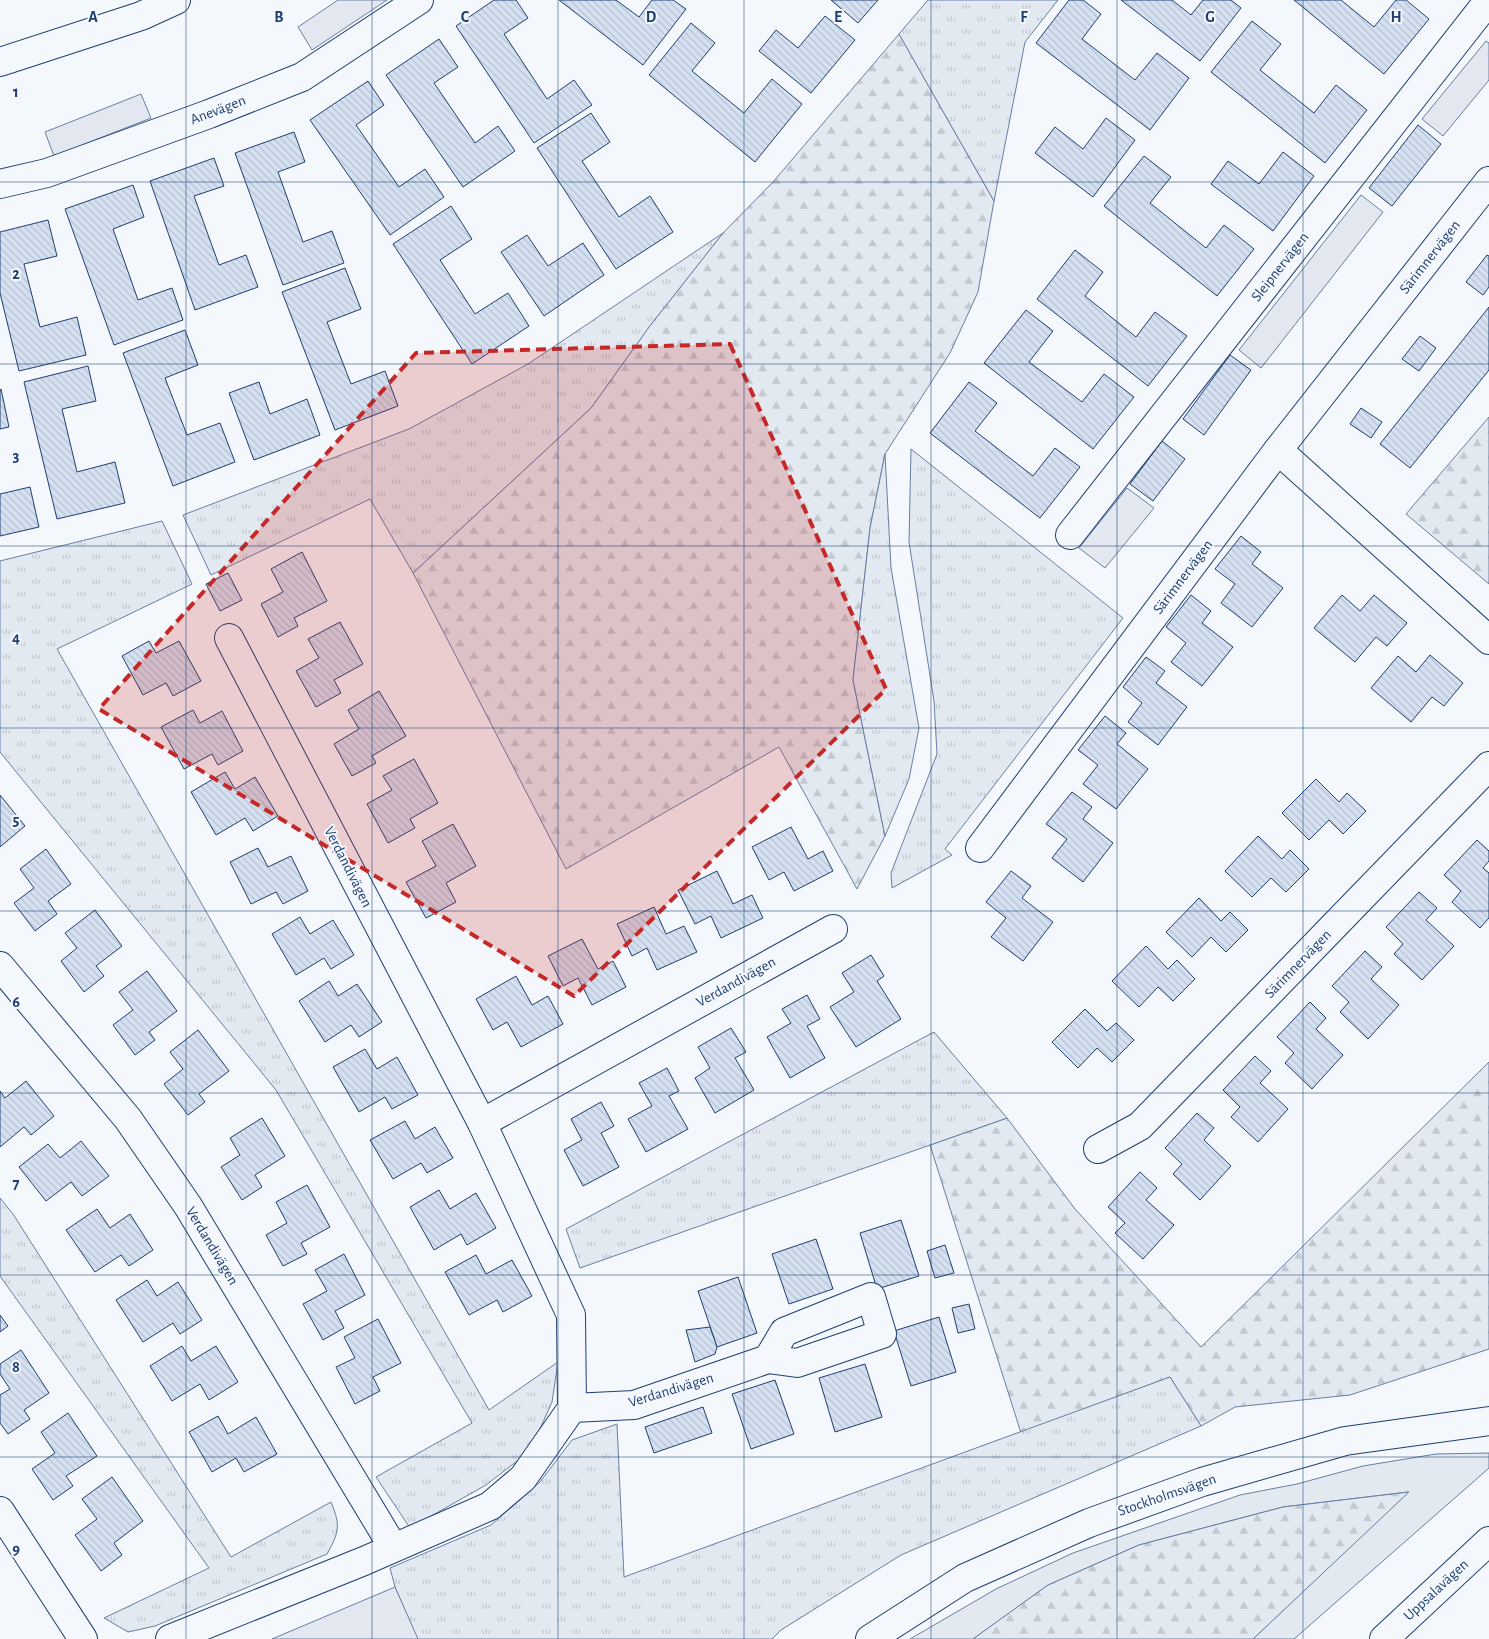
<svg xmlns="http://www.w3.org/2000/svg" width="1489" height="1639" font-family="'Alegreya Sans',sans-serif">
<defs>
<pattern id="forest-firs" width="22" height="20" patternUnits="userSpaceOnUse" patternTransform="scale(1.25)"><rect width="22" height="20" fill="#e3e9f0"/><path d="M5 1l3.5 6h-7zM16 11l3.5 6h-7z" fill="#c2c9d1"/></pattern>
<pattern id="park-tufts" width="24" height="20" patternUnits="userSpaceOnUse" patternTransform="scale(1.25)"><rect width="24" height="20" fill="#e3e9f0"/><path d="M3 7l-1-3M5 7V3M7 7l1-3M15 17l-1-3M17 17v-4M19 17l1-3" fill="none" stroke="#c2c9d1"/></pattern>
<pattern id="building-back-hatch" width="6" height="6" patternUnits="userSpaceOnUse" patternTransform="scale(1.25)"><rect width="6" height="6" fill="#d5e0f0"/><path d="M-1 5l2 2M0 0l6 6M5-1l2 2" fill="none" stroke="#b6c1d1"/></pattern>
</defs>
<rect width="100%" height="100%" fill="#f4f7fb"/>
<polygon fill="#e3e9f0" stroke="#687fa3" points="1489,1453 1489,1468 1294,1639 1253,1639 1408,1492 1283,1507 1139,1545 1048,1585 973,1639 910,1639 996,1589 1073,1553 1240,1495 1297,1484 1363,1466 1436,1454"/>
<g fill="url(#forest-firs)" stroke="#687fa3">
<polygon points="899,34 994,201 978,292 950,353 885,454 870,528 853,680 885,836 857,889 779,747 566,869 413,573 591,408 649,327 723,233 773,182"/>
<polygon points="1489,417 1489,584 1406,514"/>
<polygon points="1489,1062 1489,1349 1350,1395 1235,1407 1201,1426 1170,1377 1021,1433 930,1145 1007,1118 1075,1209 1201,1347"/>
<polygon points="1409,1492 1253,1639 973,1639 1048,1585 1139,1545 1283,1507"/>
</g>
<g fill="url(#park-tufts)" stroke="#687fa3">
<polygon points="928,0 1058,0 1025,42 994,201 899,34"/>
<polygon points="723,233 649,327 591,408 413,573 370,499 211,575 183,515 409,429 528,364"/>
<polygon points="911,449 1123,618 945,849 952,855 892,888 891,873 937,754 934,701 909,542"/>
<polygon points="885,454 891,568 919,728 909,779 885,836 853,680 870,528"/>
<polygon points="162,521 192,584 57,649 489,1410 558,1362 552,1402 530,1451 486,1485 410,1528 376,1477 472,1423 276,1090 0,752 0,561"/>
<polygon points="934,1032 1007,1118 580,1268 566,1229"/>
<path d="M0 1198 13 1214 231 1557 331 1502C341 1526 339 1532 327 1554L155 1626 128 1632 104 1618 209 1568 0 1276Z"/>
<polygon points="1170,1377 1201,1426 901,1555 781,1630 772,1639 417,1639 395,1587 390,1568 491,1525 540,1482 572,1440 617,1424 624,1577"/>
</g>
<g fill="#e3e8f0" stroke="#687fa3">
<polygon points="338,0 387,0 312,50 298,27"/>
<polygon points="1486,41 1489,43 1489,80 1443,136 1422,119"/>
<polygon points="141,94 151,118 54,156 45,132"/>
<polygon points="1361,195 1383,212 1261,368 1239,350"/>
<polygon points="1127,488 1154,508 1105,568 1079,548"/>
<polygon points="395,1587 418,1639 272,1639"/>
</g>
<g fill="url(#building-back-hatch)" stroke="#1d3f73">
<polygon points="494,0 516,0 528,18 504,34 547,99 574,80 592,105 534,143 456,26"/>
<polygon points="559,0 616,0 639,17 652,0 673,0 686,9 643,65"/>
<polygon points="831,0 878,0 858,23"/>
<polygon points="1069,0 1083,0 1101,14 1082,39 1135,80 1157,53 1189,78 1150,130 1036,43"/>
<polygon points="1121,0 1172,0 1191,15 1203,0 1231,0 1241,8 1200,61"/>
<polygon points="1294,0 1341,0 1374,27 1396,0 1406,0 1429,19 1384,74"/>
<polygon points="825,16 855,40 811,93 759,51 776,30 798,48"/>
<polygon points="1252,21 1281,44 1260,70 1314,113 1336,85 1367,110 1325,163 1211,72"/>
<polygon points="691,23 715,43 692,71 744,113 772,79 802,104 755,162 649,75"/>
<polygon points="439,39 458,67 434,83 475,143 498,126 515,151 463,187 386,75"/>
<polygon points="368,81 384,105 356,125 399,187 425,169 444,197 390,235 310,120"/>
<polygon points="591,113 610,142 582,161 619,217 650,196 673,232 616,269 537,148"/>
<polygon points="1106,118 1135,140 1093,197 1035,153 1055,127 1083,149"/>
<polygon points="1418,125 1441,144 1392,206 1369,188"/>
<polygon points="294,132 305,162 278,172 303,242 332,231 344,263 283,285 235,153"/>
<polygon points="1283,152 1314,176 1273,231 1211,184 1228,161 1259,184"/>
<polygon points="1144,156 1171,177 1150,203 1206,248 1224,225 1254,249 1217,296 1104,206"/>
<polygon points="214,158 224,186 194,196 219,265 246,255 258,287 195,310 150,181"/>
<polygon points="133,185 144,217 113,229 138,300 172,288 183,320 114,345 65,209"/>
<polygon points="451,206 472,239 440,260 475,314 508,293 529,326 472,364 393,244"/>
<polygon points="48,220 57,256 24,264 40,327 77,317 86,355 19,371 0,293 0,232"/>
<polygon points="527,235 548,266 583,243 604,275 544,316 501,252"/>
<polygon points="1075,250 1103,272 1085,296 1136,337 1155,312 1187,336 1148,386 1037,299"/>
<polygon points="1487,255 1489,256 1489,287 1483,295 1466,282"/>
<polygon points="345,268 361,309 327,322 351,384 385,371 398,406 335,430 282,292"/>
<polygon points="1489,307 1489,370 1410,468 1380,444"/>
<polygon points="1026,310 1053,331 1029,362 1082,402 1104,374 1134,397 1093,449 984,363"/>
<polygon points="185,330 198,365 165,378 187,435 220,423 235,462 173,486 123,353"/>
<polygon points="1420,336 1436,348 1419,371 1402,359"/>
<polygon points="1230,355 1251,370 1204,435 1183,419"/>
<polygon points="88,366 96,401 62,409 77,472 115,462 125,503 57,519 24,382"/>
<polygon points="259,382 270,414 307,399 320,435 254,460 229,393"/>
<polygon points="969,382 997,403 975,431 1033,476 1055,448 1080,467 1040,518 930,433"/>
<polygon points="1,389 9,427 0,429 0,390"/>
<polygon points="1361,408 1382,422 1371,438 1350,424"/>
<polygon points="1162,441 1185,459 1153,501 1130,484"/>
<polygon points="30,487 39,527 0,536 0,494"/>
<polygon points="1241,536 1261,552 1252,564 1283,588 1252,627 1221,603 1235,584 1215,569"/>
<polygon points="302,552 327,601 294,618 298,626 278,637 261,604 283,592 271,569"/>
<polygon points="228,573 242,600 220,611 206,584"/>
<polygon points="1191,595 1211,611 1202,623 1233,647 1202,686 1171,662 1186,643 1166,627"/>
<polygon points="1342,595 1360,611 1374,595 1407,623 1387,646 1376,637 1355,662 1314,628"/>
<polygon points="340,622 363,664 334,680 341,693 316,707 296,671 319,658 308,639"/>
<polygon points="149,641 156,653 179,641 201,681 173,696 166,683 143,695 122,656"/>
<polygon points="1430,655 1463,683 1444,706 1432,697 1411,722 1371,688 1398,656 1416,672"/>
<polygon points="1146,657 1165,671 1156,683 1187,707 1158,745 1128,722 1142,703 1123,687"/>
<polygon points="379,691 406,736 372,756 376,763 352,776 334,744 359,729 348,710"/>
<polygon points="193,710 200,723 222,711 243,751 218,765 212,754 184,769 161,727"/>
<polygon points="1105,716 1126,733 1117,744 1148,769 1116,809 1083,784 1098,765 1078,750"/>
<polygon points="414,759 438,803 410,819 415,828 388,843 367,804 392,790 383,776"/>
<polygon points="225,772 235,789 255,777 278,816 253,831 245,818 216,835 191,792"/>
<polygon points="1316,779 1339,802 1347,793 1366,811 1343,834 1329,820 1309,840 1282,813"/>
<polygon points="1072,792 1092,807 1083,819 1113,843 1083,882 1052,858 1067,839 1046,824"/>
<polygon points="0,795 25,826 0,847"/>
<polygon points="453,824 476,866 446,883 456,902 426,918 406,882 436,866 422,841"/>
<polygon points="791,827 808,859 823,851 833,871 794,891 784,872 769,880 752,847"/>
<polygon points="1258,836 1282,859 1290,850 1309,869 1286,892 1271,878 1252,897 1225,871"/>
<polygon points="1477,840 1489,851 1489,861 1483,868 1489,873 1489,918 1480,928 1452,902 1461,891 1444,875"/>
<polygon points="258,848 268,867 291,856 308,891 283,904 276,892 251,904 230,862"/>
<polygon points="46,849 71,884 48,901 57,914 35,931 14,903 34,888 20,869"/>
<polygon points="717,871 733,904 752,895 763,918 721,938 711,916 695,924 678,890"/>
<polygon points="1011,871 1031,886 1022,898 1053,922 1023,961 991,937 1006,918 986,902"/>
<polygon points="1419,892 1437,908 1426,920 1454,946 1422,980 1394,954 1403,944 1386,927"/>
<polygon points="1199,898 1221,921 1230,912 1248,930 1226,952 1211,937 1192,957 1166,932"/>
<polygon points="654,907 666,934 684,926 697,952 657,970 647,948 632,956 617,924"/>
<polygon points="95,910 122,946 96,966 104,976 84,992 61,961 77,948 65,933"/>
<polygon points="300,917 310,934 333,920 354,955 331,969 324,958 296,975 272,934"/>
<polygon points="582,939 598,969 613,961 626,987 592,1005 578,978 563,986 548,956"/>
<polygon points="1146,946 1168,969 1177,960 1195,979 1173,1001 1158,987 1139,1007 1112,981"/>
<polygon points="1365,951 1382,967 1371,979 1399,1005 1368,1039 1340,1012 1349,1002 1332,986"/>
<polygon points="871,955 884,976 877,981 901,1019 856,1047 830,1007 854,992 842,973"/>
<polygon points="147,971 177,1011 149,1032 155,1040 135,1055 113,1025 133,1010 119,992"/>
<polygon points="516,976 532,1005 548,996 563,1024 521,1047 507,1022 493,1030 476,999"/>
<polygon points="329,981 338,996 357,984 382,1022 359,1037 351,1025 325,1042 299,1001"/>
<polygon points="807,995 820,1019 807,1026 825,1058 790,1078 767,1037 791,1023 782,1009"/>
<polygon points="1310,1002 1326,1018 1316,1029 1343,1055 1312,1089 1285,1063 1294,1053 1277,1037"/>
<polygon points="1085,1009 1107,1031 1116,1023 1134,1040 1112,1062 1097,1048 1078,1068 1052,1042"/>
<polygon points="731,1028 746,1052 735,1058 754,1090 715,1113 695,1078 710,1068 698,1047"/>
<polygon points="198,1030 229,1071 199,1094 205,1102 188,1115 164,1084 183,1069 170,1052"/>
<polygon points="365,1049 377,1069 397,1057 418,1095 392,1109 385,1097 359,1112 333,1067"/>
<polygon points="1255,1056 1271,1071 1260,1083 1288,1109 1258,1142 1231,1117 1240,1107 1223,1090"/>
<polygon points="667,1068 679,1091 669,1096 688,1129 646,1152 628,1119 652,1106 639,1083"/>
<polygon points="26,1081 54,1116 31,1135 24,1127 0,1147 0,1091 5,1098"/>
<polygon points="601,1102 614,1126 601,1133 619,1167 583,1186 564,1150 582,1140 571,1119"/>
<polygon points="1197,1113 1214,1128 1204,1140 1231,1166 1200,1200 1173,1174 1182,1164 1165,1148"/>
<polygon points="262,1118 285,1156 255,1175 262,1187 242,1200 221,1167 240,1155 230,1138"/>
<polygon points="405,1121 415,1139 435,1127 453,1158 427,1173 421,1163 393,1179 370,1140"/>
<polygon points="81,1141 109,1176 82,1196 71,1182 46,1201 19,1167 48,1144 60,1158"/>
<polygon points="1140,1172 1157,1188 1146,1200 1174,1225 1143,1259 1115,1233 1125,1223 1108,1207"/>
<polygon points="307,1185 330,1227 301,1243 307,1254 283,1266 266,1235 287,1223 276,1202"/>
<polygon points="439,1190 450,1209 476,1193 496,1228 467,1245 461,1234 434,1250 410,1207"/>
<polygon points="97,1209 110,1228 130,1214 153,1250 129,1266 121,1255 95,1272 66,1230"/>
<polygon points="901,1220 919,1276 877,1289 860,1233"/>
<polygon points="816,1239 833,1289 789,1304 772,1254"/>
<polygon points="945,1245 954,1273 935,1278 927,1251"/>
<polygon points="344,1254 365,1295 335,1311 344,1328 323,1340 303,1304 327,1291 315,1270"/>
<polygon points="476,1255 486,1274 512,1260 532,1296 503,1312 497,1300 469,1315 445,1272"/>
<polygon points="738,1277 757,1333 717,1347 698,1291"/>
<polygon points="147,1280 157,1296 178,1282 202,1320 180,1334 173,1323 143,1342 116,1300"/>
<polygon points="969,1304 975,1329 958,1333 952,1308"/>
<polygon points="0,1315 8,1326 0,1332"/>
<polygon points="939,1317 956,1372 911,1386 894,1331"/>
<polygon points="378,1319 401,1363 373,1377 380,1391 355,1404 336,1367 355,1358 344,1337"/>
<polygon points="710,1327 717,1347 715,1354 695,1362 686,1330"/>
<polygon points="182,1346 191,1361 216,1346 238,1382 209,1400 200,1384 172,1401 150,1366"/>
<polygon points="21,1350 49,1393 24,1410 30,1419 8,1434 0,1423 0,1395 10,1389 0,1374 0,1364"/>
<polygon points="865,1364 882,1417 835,1432 819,1378"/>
<polygon points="775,1380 794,1434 751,1449 732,1394"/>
<polygon points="703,1407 712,1433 654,1453 645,1427"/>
<polygon points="68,1413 97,1456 66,1476 73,1486 53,1500 32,1469 55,1453 41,1432"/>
<polygon points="218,1416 228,1434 256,1417 277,1454 244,1472 236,1458 212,1472 189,1432"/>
<polygon points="112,1477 143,1521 114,1543 122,1555 101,1571 75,1535 97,1519 82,1499"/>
</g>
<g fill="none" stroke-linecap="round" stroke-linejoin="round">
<g stroke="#1d3f73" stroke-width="30">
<g id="minor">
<polyline points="0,62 141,16 176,0"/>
<polyline points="0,184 47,173 209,114 302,77 419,0"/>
<polyline points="1278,450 1489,640"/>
<polyline points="1070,535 1489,0"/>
<polyline points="980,848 1278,450 1489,181"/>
<polyline points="0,966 128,1119 188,1206 393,1547"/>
<polyline points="482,1123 833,929"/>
<polyline points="1098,1149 1140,1126 1489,766"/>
<polyline points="572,1408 634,1405 768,1359 797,1363 882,1334 871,1297 784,1332 768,1359"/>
<polyline points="0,1511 83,1639"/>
<polyline points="170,1639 364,1561 490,1506 523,1478 572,1408 571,1315 482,1123 229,638"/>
</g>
</g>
<g stroke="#1d3f73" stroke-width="30">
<polyline id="major" points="870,1639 965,1578 1089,1523 1202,1482 1345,1441 1489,1421"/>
</g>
<g stroke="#1d3f73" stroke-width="30">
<polyline id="highway" points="1384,1639 1489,1541"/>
</g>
<use href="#minor" stroke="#f4f7fb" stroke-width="28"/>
<use href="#major" stroke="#f4f7fb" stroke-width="28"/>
<use href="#highway" stroke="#f4f7fb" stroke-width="28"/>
</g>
<path fill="#c62828" fill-opacity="0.2" stroke="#c62828" stroke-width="4" stroke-dasharray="10 6" stroke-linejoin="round" d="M730 344 886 689 574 996 99 709 416 353Z"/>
<path fill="none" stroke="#1d3f73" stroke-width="1" stroke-opacity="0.55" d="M186 0V1639M372 0V1639M558 0V1639M744 0V1639M931 0V1639M1117 0V1639M1303 0V1639M0 182H1489M0 364H1489M0 546H1489M0 728H1489M0 911H1489M0 1093H1489M0 1275H1489M0 1457H1489"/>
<g text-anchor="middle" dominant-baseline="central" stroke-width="4" stroke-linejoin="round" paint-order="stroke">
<g font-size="15" fill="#1d3f73" stroke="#f4f7fb">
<text transform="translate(218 110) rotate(-21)">Anevägen</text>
<text transform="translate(1430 257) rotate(-52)">Särimnervägen</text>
<text transform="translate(1280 267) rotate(-52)">Sleipnervägen</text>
<text transform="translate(1183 577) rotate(-53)">Särimnervägen</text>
<text transform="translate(348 867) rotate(63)">Verdandivägen</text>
<text transform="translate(1298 964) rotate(-46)">Särimnervägen</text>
<text transform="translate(736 982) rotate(-29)">Verdandivägen</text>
<text transform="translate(212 1246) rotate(59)">Verdandivägen</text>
<text transform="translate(671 1390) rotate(-17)">Verdandivägen</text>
<text transform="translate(1167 1495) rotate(-19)">Stockholmsvägen</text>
<text transform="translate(1436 1590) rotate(-43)">Uppsalavägen</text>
</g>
</g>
<g font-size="16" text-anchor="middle" font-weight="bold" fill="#1d3f73" stroke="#f4f7fb" stroke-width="4" stroke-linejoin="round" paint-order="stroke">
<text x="93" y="22">A</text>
<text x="279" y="22">B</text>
<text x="465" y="22">C</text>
<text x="651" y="22">D</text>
<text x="838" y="22">E</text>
<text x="1024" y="22">F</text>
<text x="1210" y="22">G</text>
<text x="1396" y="22">H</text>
<text x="16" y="97">1</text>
<text x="16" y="279">2</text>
<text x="16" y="461">3</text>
<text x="16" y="643">4</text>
<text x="16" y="825">5</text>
<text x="16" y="1007">6</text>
<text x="16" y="1189">7</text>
<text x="16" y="1372">8</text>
<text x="16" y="1554">9</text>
</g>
</svg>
